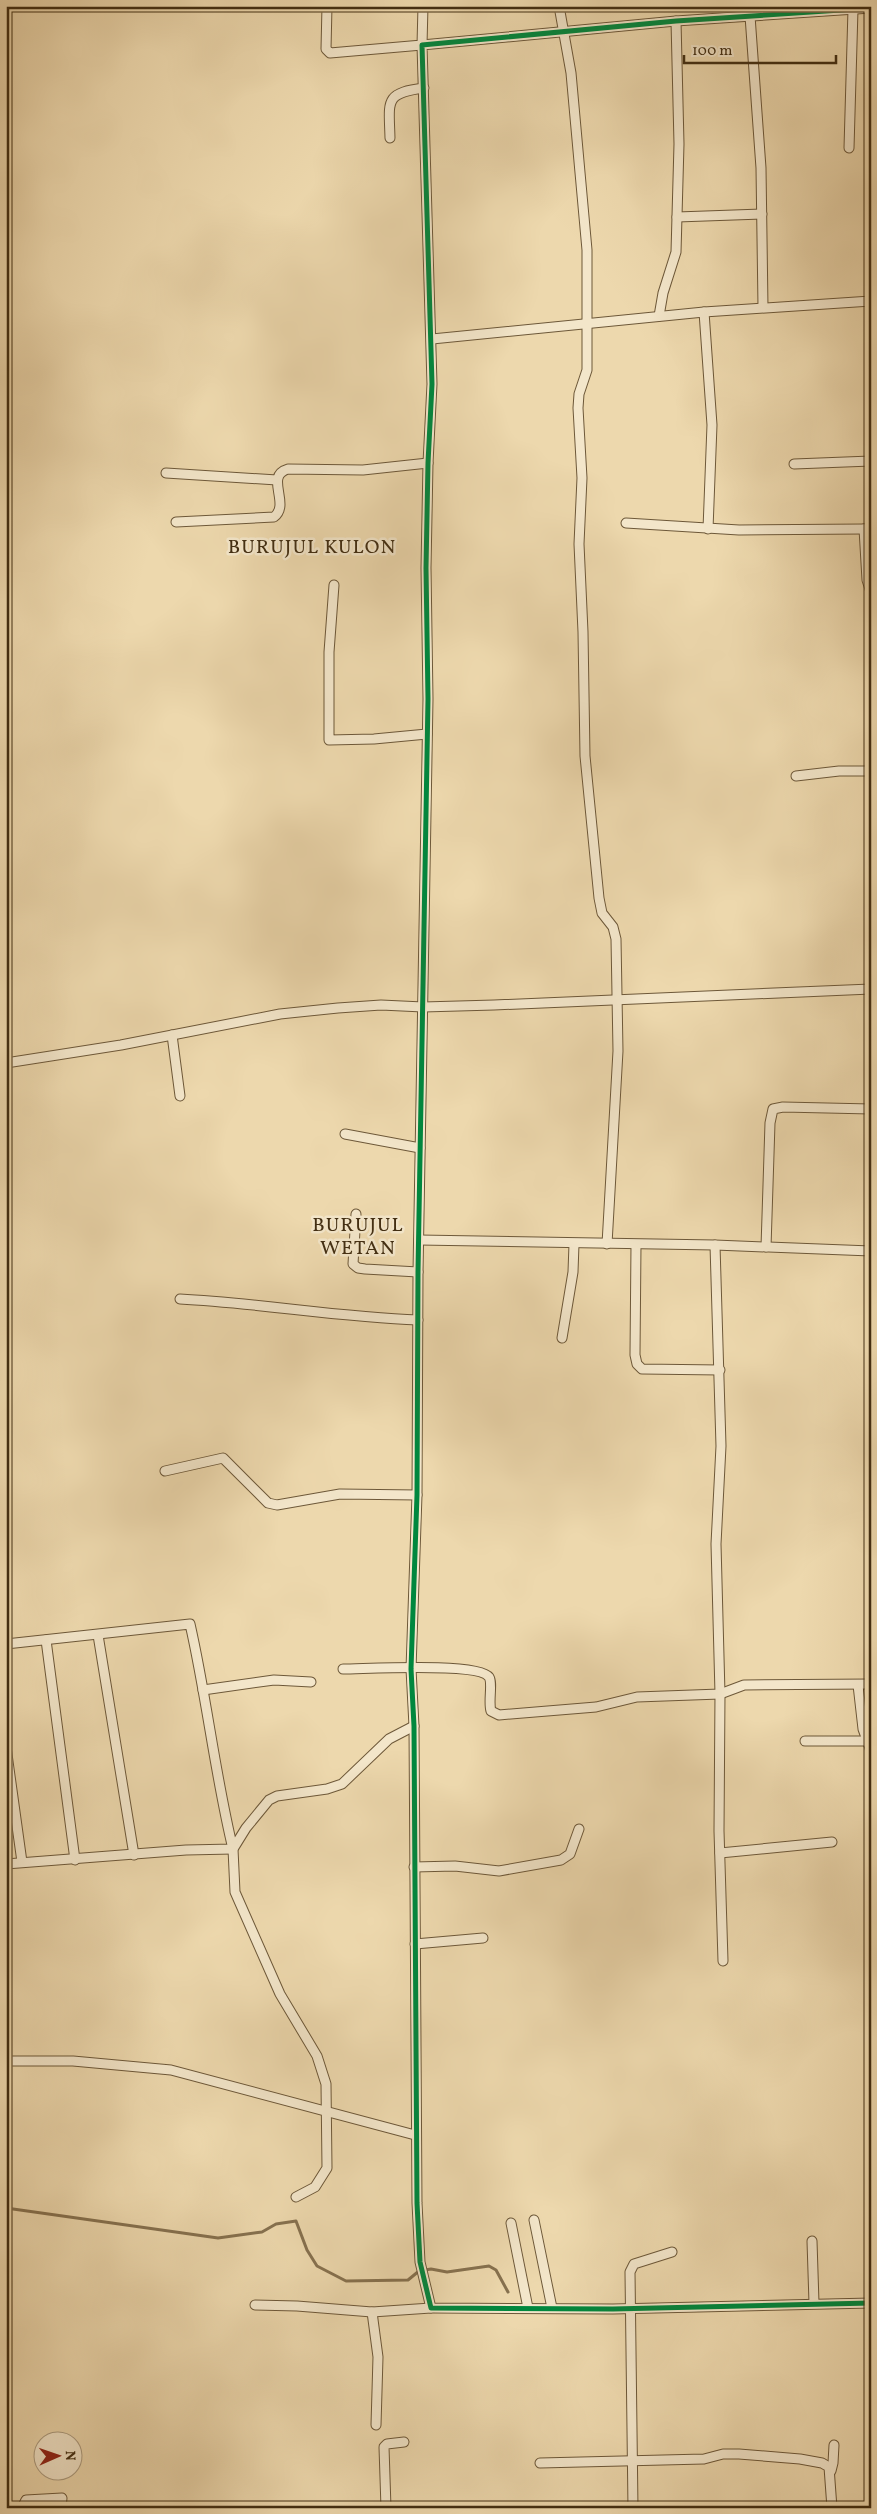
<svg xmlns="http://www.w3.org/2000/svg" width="877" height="2514" font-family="Vollkorn,serif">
<rect width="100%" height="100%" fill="#edd8ad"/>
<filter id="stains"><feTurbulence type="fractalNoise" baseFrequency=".004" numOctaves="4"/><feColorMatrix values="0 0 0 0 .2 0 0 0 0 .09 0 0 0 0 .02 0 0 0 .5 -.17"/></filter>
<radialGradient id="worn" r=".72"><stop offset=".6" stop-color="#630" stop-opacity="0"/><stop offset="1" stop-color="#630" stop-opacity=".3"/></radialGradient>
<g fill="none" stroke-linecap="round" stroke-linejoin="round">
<polyline stroke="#86714f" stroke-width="3" points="6,2208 218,2238 262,2232 276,2224 296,2221 307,2250 317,2266 346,2281 408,2280 419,2271 431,2269 447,2272 489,2266 496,2270 508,2292"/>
<g stroke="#6d5839" stroke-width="11">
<g id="minor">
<polyline points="327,6 326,49 330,53 422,45 423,6"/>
<polyline points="559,6 571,73 587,250 587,370 579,394 578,408 582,478 579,544 583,632 585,756 599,898 602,913 613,927 616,939 618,1051 607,1244"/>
<polyline points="871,8 676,21 422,45 432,384 428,463 426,568 428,699 418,1272 417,1495 411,1669 414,1726 417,2203 420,2262 431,2308 613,2309 871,2303"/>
<polyline points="750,16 761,168 763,307"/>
<path d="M390 138C389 101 384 93 424 88"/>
<polyline points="849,148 853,9"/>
<polyline points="677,217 762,214"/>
<polyline points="704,312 712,425 708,529"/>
<polyline points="659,316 663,293 676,252 679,144 676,21"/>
<polyline points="432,339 704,312 871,301"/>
<polyline points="794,464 871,461"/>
<polyline points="166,473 277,480"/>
<path d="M176 522 274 517C291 504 264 476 288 469L363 470 428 463"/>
<polyline points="626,523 739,530 864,529"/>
<polyline points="871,530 864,529 867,580 871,592"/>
<polyline points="334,585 329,652 329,740 374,739 427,734"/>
<polyline points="796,776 839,771 871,771"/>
<polyline points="172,1035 180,1096"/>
<polyline points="6,1063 121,1045 280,1014 338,1008 381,1005 423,1007 494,1005 871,989"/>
<polyline points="345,1134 420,1148"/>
<polyline points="356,1214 353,1264 358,1268 365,1269 418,1272"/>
<polyline points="419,1240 715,1245 871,1251"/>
<polyline points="636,1245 635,1355 637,1364 642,1369 720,1370"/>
<polyline points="715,1245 721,1446 716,1544 720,1694 719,1831 723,1961"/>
<polyline points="766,1247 770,1123 773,1109 783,1107 871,1109"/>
<path d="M180 1299C259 1303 338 1317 418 1320"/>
<polyline points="562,1338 573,1272 574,1244"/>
<polyline points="165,1471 223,1458 268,1503 277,1505 340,1494 417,1495"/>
<polyline points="98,1635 134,1855"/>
<polyline points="46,1640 75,1860"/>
<path d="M6 1644 190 1624C207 1699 215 1775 233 1849L186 1850 6 1864"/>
<path d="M343 1669C366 1669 479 1662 489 1677 493 1683 488 1702 491 1711L499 1715 596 1707 637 1697 720 1694 744 1685 871 1684"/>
<polyline points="858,1685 863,1729 871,1751"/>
<polyline points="203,1690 274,1680 311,1682"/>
<polyline points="805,1741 866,1741"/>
<polyline points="6,1747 22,1862"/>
<polyline points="720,1853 832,1842"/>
<polyline points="414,1867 455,1866 499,1871 561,1860 570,1854 579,1829"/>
<polyline points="415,1944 483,1938"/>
<polyline points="6,2061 73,2061 171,2070 415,2135"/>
<polyline points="296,2197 315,2187 327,2168 326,2084 317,2056 280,1994 235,1892 233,1849 246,1828 269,1800 277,1796 327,1789 342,1784 389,1739 414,1726"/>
<polyline points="534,2220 552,2308"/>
<polyline points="511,2223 528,2308"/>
<polyline points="812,2241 814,2303"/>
<polyline points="255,2305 297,2306 372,2312 431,2308"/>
<polyline points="372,2312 378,2357 376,2425"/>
<polyline points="540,2463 704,2459 723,2454 739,2454 800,2459 822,2463 829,2467 832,2508"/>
<polyline points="831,2471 833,2463 834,2445"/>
<polyline points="22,2508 26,2500 62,2498 61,2508"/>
<polyline points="386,2508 384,2447 387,2444 404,2442"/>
<polyline points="633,2508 630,2272 634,2264 672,2252"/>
</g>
</g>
<use href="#minor" stroke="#f3e6ca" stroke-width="9"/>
<g stroke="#f3e6ca" stroke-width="8">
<polyline id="cycleway" points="871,8 676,21 422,45 432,384 428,463 426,568 428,699 418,1272 417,1495 411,1669 414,1726 417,2203 420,2262 431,2308 613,2309 871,2303"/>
</g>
<use href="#cycleway" stroke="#00873e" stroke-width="5"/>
</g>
<g text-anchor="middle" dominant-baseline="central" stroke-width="5" stroke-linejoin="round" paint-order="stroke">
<g font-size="20" letter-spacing="1" fill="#422e12" stroke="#f3e6ca">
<text x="312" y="548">BURUJUL KULON</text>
<text x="358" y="1226">BURUJUL<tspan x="358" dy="23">WETAN</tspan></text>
</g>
</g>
<rect width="877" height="2514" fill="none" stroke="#edd8ad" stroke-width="25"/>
<rect x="8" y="8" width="862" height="2499" fill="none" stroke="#422e12" stroke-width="2.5"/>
<rect x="12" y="12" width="852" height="2489" fill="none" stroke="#422e12"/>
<g transform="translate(58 2456) rotate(88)"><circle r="24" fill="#f3e6ca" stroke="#ac9c80"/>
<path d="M0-4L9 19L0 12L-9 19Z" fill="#8f2418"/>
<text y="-8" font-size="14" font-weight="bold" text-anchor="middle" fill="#422e12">N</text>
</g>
<path d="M684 55v8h152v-8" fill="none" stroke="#422e12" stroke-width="2.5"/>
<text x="692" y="55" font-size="15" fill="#422e12" stroke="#f3e6ca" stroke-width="4" paint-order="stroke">100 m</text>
<rect width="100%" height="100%" filter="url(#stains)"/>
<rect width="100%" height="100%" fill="url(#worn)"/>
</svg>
